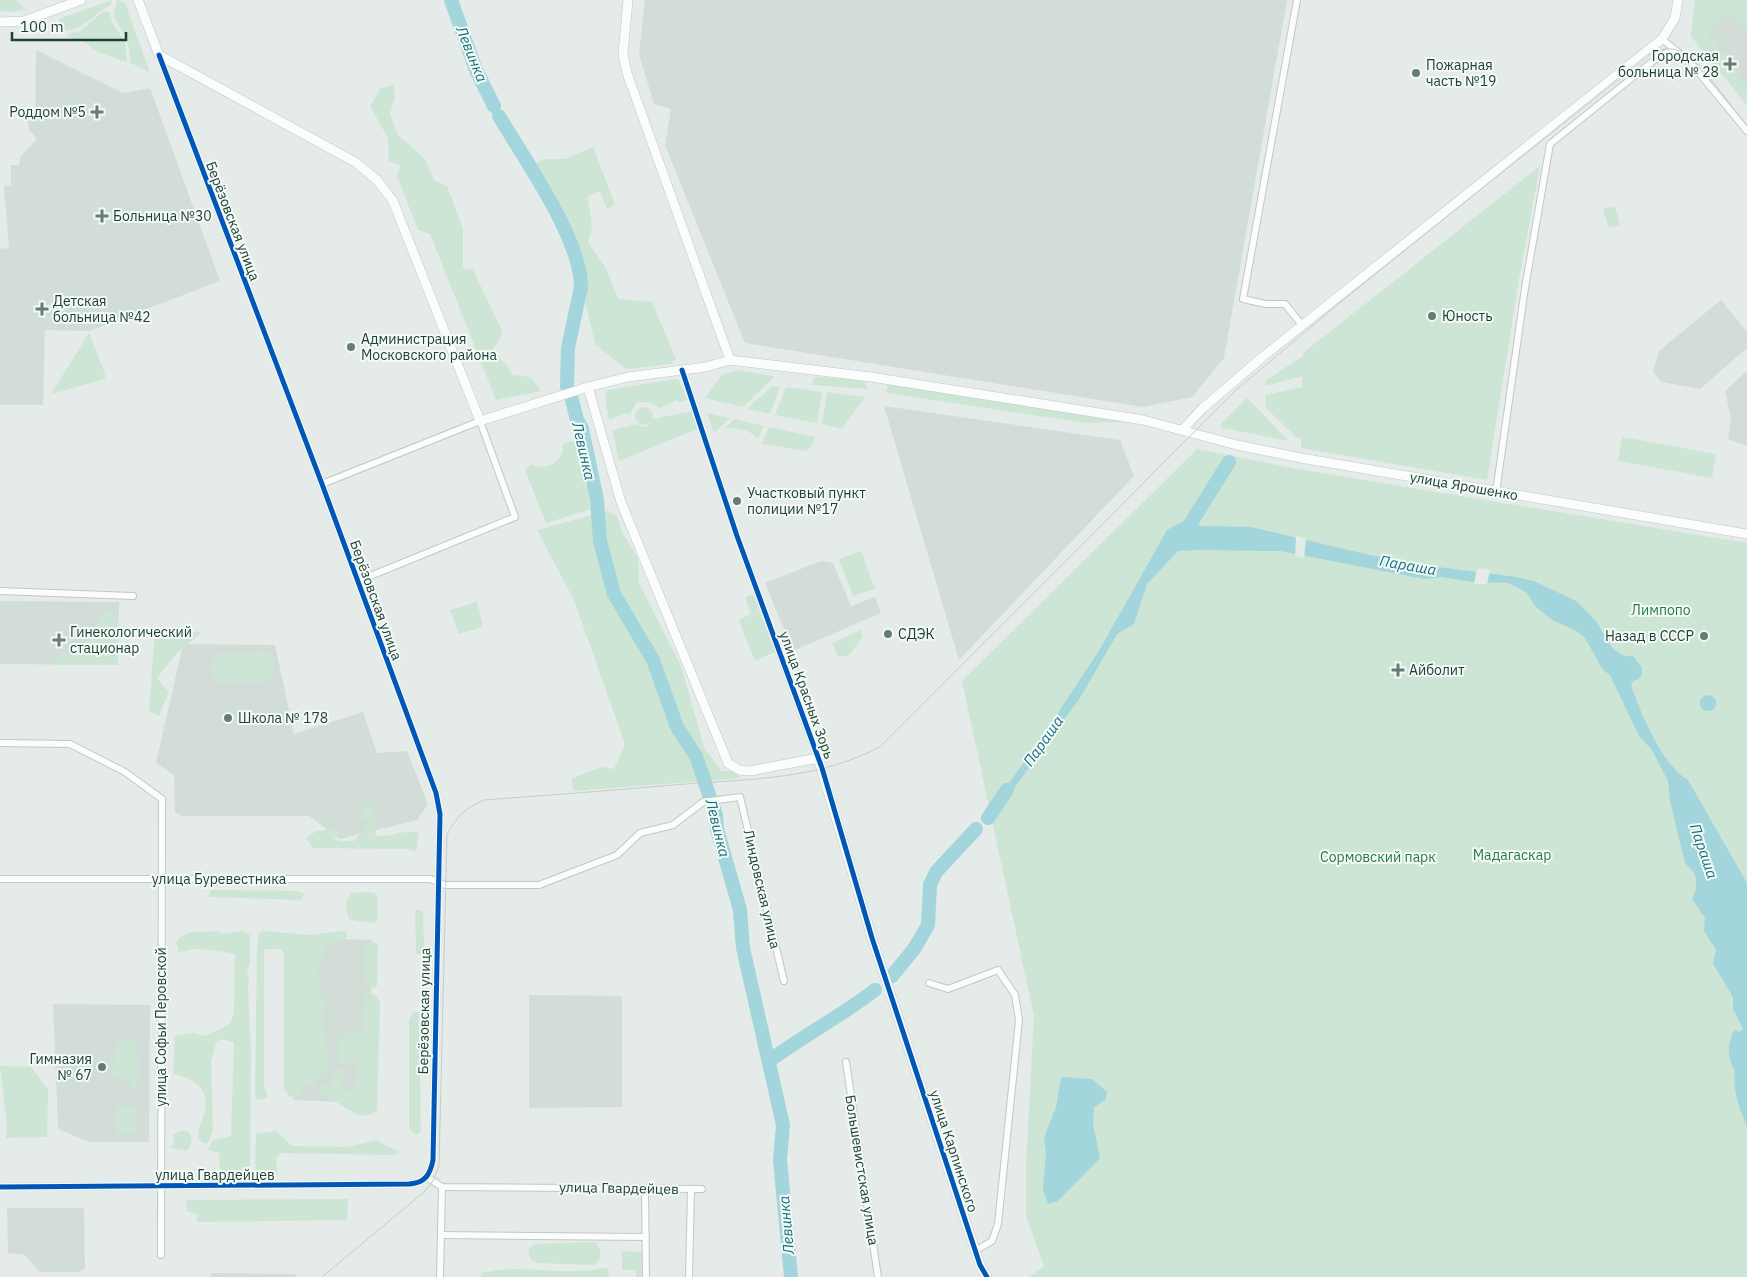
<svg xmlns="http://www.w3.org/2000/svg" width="1747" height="1277" font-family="'IBM Plex Sans',sans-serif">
<rect width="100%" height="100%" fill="#e5ebe8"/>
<g fill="#d2ddd8">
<polygon points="645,0 1287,0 1224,358 1192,397 1143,407 745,343 665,145 671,109 654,104 639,54"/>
<polygon points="1695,0 1747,0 1747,105 1691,36"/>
<polygon points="36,50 123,93 150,88 220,281 89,331 45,330 43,405 0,405 0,249 9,248 4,186 11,186 11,165 19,165 21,156 37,139 29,130 28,121 35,118"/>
<polygon points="1721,300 1747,332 1747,348 1700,389 1661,382 1653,371 1659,351"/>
<polygon points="1747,371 1747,446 1728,439 1731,418 1725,391"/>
<polygon points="884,406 1120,440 1134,476 959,660"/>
<polygon points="821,561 833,563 851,606 875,597 881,613 793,651 765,583"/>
<polygon points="0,601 119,602 118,665 0,664"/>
<polygon points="183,644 275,645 294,734 363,712 377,753 407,751 428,804 417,820 340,839 309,816 182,816 175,812 174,775 156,763"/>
<polygon points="336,939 372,940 371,1028 363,1103 293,1100 291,942"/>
<polygon points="529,995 622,996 622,1107 529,1108"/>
<polygon points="53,1004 150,1005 149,1142 89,1142 58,1129"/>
<polygon points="7,1208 84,1208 85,1269 79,1272 40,1272 25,1255 8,1253"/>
<polygon points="211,1273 295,1274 296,1277 211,1277"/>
</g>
<g fill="#cde5d4">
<polygon points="0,0 16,0 26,9 12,12 0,11"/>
<path d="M112 0 111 5C93 13 79 37 58 28L59 19Z"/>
<polygon points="117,0 125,3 150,73 131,63 128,42 114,17"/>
<polygon points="1695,0 1747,0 1747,32 1729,13 1707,32 1747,86 1747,105 1691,36"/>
<polygon points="104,11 110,12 112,22 125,42 127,62 95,51 85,42 68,37 69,34 80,31"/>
<polygon points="393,85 395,97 390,114 398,135 425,159 434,180 447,186 463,229 463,268 473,270 503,333 492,351 509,368 512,375 531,377 541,391 496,400 430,234 418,230 397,176 401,165 389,162 388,138 370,106 381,88"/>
<polygon points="593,147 615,205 607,209 600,191 588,196 592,227 588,243 606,268 618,299 652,302 676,359 671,364 626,369 595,344 586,304 584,275 567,225 532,165 545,159 565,159"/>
<polygon points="1540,166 1519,279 1487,480 1301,448 1301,438 1296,437 1266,408 1265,395 1302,387 1302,376 1265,386 1265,381 1303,356 1303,353"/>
<polygon points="1615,206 1620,225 1609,228 1603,209"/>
<polygon points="89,333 105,374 105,379 51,394"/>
<polygon points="737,370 773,376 773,378 743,407 705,398 722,375"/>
<polygon points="817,377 864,380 868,389 812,385 813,379"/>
<polygon points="675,379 679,380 687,400 680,402 677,400 659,408 650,402 637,402 629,415 625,413 609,420 605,398 607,390"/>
<polygon points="888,383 1122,421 1122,422 1086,423 886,393"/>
<polygon points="772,386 780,387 770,414 747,409"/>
<polygon points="786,387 822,392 817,423 775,415"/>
<polygon points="827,392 865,397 842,429 822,424"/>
<polygon points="1247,398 1289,441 1223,428 1220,425"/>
<circle cx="644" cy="416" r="9"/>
<polygon points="693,411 699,428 619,461 612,430 637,424 642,427 648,426 653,419"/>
<polygon points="707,413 730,418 714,433"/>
<path d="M735 419 764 426 758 438C748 429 738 428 725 428Z"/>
<polygon points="769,427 815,437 812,445 806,451 762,444"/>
<polygon points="1622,437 1716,454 1712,478 1618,461"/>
<path d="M576 440 591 509 546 523 525 470 531 464C547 472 564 462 563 444Z"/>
<polygon points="1197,449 1303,470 1747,543 1747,1277 1029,1277 1044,1266 1026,1216 1026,1164 1034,1016 962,681"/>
<polygon points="607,511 617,516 623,534 638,558 639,583 681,666 704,747 721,771 733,771 741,778 573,791 572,778 602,767 614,769 625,744 574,600 537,530"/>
<polygon points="861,551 875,589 853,596 839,559"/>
<polygon points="753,594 775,652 755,661 739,621 751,613 745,597"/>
<polygon points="477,602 483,627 459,634 450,610"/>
<polygon points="107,610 118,617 118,665 58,665 55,661 56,656 78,652"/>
<polygon points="861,630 863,636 849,655 838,657 832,643"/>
<polygon points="155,631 202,632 176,654 157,678 169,692 159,716 149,711"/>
<polygon points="267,652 273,657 273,677 270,682 217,683 212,677 213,657 219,654"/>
<path d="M368 806H373V820L377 822 375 835C390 839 404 828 419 833L416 851 407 849 313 848 306 838 316 831H323L330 828 345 834 333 838 340 841H354L370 823 365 819H360L362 809Z"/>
<polygon points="215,890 298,891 304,894 301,899 298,900 209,897 210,891"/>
<path d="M368 892 375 893 378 899 377 921 371 923C363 920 356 923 348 918L346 903 350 893Z"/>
<polygon points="415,910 420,910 423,913 424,948 423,954 416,954"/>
<path d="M217 931 224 934 242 931 250 935V962L247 972 249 978 248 989 251 1053 250 1177 246 1178H220L219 1153 208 1150 213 1140 231 1136 234 1042 221 1039 216 1042 211 1062 213 1130 208 1143H203L198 1138C198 1127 202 1121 205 1111 210 1088 193 1078 173 1074L175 1036 192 1033 206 1036 230 1024 234 1013 235 954C232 953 199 948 195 949 190 949 185 951 179 952L176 943C185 928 201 933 217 931Z"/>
<path d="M264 931 309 935 343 931 347 933V937L339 943 324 945 323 958 317 971 320 980 321 1000 324 1002 326 1007 322 1010C320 1030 328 1048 329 1068L314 1085 304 1086 297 1097H290L284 1090V953L281 949H266L264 951V1088L267 1092V1097L262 1100 255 1098 257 949 259 933Z"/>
<polygon points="369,942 378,944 377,986 374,988 370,987 365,978 365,944"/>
<path d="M369 992 378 997 380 1003 377 1111 366 1116 356 1114 326 1096H321L319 1092 321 1086 325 1084 330 1088 334 1071 340 1069 344 1073 341 1087 347 1092H353C358 1086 359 1071 356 1063L345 1065 340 1063C335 1050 337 1041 348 1033L361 1030 364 1025 365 993Z"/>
<polygon points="413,1012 419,1012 421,1131 417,1135 412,1132 409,1127 409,1020"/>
<path d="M135 1040C139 1056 138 1071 137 1087L134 1088 127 1078 119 1079 113 1075C113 1065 116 1057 114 1047L118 1042Z"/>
<polygon points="0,1066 31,1067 48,1090 47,1137 6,1138 7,1124"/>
<polygon points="116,1107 135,1107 136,1133 116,1133"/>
<path d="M180 1131H188C194 1138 192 1143 187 1151L171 1148 174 1142 173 1135Z"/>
<path d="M276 1131 292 1146 347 1147 377 1140C384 1147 391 1146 399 1152L394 1155 281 1153 276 1157 277 1175 262 1176 255 1174 256 1134Z"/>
<polygon points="348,1199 347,1220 197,1222 197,1214 187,1211 186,1200"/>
<polygon points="595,1242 600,1250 600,1259 594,1265 537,1263 531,1260 528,1253 531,1246 536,1244"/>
<polygon points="622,1251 642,1252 642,1277 636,1277 636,1270 622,1270"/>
<path d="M604 1268 608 1269 609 1277H481L482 1273C522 1263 564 1277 604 1268Z"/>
</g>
<g fill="#a2d5dc">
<path d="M1186 520 1202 526 1251 527 1370 555 1430 566 1517 577 1536 582 1576 601 1596 621 1612 648 1622 655 1634 657 1642 668V674L1639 679 1633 681 1631 685C1641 714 1662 765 1688 780L1747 883V1127C1740 1109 1732 1091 1735 1071 1727 1056 1727 1046 1734 1030L1739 1032 1743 1029 1733 1009V997L1713 964 1716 950 1704 931 1705 918 1692 899 1696 889V878L1693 871 1685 863 1670 801 1668 781 1652 750 1639 736 1610 675 1603 670 1585 638 1575 630 1552 620 1535 606 1527 593 1509 583 1473 582 1441 577 1424 579 1281 551 1196 550 1178 551 1147 584 1134 624 1117 634 1080 698 998 810 996 802 1054 719 1100 649 1167 530Z"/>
<circle cx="1708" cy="703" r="8"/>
<polygon points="1061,1077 1092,1079 1107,1092 1105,1100 1094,1107 1093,1123 1100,1158 1058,1201 1048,1204 1043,1189 1046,1153 1044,1138 1056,1107"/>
</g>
<g fill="#e5ebe8">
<polygon points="1296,536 1306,538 1304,558 1295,556"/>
<polygon points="1477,568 1490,570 1487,584 1474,584"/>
</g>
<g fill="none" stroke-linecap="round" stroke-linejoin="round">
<g stroke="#a2d5dc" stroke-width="14">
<polyline points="451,0 476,70 494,106"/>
<path d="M499 116C524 159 581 238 581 287L568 348 567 386"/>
<polyline points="572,400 577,420 582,429 590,467 597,500 600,541 614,594 653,660 677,727 696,756 716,815 717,829 740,910 743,948 783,1125 780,1160 791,1277"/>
<polyline points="1182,537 1229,462"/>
<polyline points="988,818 1007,790"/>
<polyline points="892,976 914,949 928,925 930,885 936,872 976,829"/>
<path d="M769 1061C803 1036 841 1016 875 990"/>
</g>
<g stroke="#c2c8c5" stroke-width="8">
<g id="street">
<polyline points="1297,0 1243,299 1266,304 1285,304 1302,325"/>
<polyline points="1662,39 1690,62 1747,131"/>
<polyline points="682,370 737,536 818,758"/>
<polyline points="322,484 480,421 515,517 358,581"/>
<polyline points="1496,492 1525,288 1550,144 1653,61 1673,49"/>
<polyline points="0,591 133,596"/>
<polyline points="0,743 70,744 125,772 162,799 161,1255"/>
<polyline points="0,879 430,879 445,885 539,885 617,855 640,833 673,825 703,802 740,797 784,981"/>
<polyline points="929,983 948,989 998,970 1015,995 1019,1020 998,1224 992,1241 975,1251"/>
<polyline points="846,1062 878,1277"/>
<polyline points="427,1177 442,1187 702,1189"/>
<path d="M0 1187 409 1184C425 1183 430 1175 433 1160L440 814 436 793 322 484 159 55"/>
<polyline points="645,1189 646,1277"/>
<polyline points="441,1235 646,1237"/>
<polyline points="440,1277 442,1187"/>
<polyline points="689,1277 691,1189"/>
</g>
</g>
<g stroke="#c0c8c5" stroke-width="10">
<g id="secondary">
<polyline points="138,0 159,55 355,162 377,180 393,201 480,421 588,387 628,377 706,367 730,360 871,377 1143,420 1237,445 1301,458 1747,534"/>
<polyline points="628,0 623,54 627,73 730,360"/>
<polyline points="0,22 24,21 81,0"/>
<polyline points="588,387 621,502 728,763 739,770 750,771 818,758 872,938 980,1265 987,1277"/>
<polyline points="1183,429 1203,408 1265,355 1662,39 1675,18 1678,0"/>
</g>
</g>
<use href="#street" stroke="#fbfcfc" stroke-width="6"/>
<use href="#secondary" stroke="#fbfcfc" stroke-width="9"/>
<g stroke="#c7ccca" stroke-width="1">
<polyline points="1666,54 1676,57 1694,72"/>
<path d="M322 1277 424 1192 433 1181 439 1166 447 835C455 818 466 807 484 800 551 795 618 790 685 784 751 779 822 779 881 746L1236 390 1342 301 1647 55C1658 49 1672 46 1684 53 1703 64 1732 108 1747 126"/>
</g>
<g stroke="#f3faf6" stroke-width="8">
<g id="cycleway">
<polyline points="682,370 737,536 822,768 872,938 980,1265 987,1277"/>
<path d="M0 1187 409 1184C425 1183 430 1175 433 1160L440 814 436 793 322 484 159 55"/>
</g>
</g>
<use href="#cycleway" stroke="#0057b8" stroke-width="5"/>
</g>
<g fill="#657c75" stroke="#f3faf6" stroke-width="2">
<path d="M1727.5 56.5h5v5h5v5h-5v5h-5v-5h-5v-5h5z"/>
<circle cx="1416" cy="73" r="5"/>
<path d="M94.5 104.5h5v5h5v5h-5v5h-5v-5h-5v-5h5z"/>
<path d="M99.5 208.5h5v5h5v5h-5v5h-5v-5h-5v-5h5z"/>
<path d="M39.5 301.5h5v5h5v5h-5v5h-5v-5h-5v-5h5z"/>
<circle cx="1432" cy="316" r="5"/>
<circle cx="351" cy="347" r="5"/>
<circle cx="737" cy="501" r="5"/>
<circle cx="888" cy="634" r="5"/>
<circle cx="1704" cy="636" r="5"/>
<path d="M56.5 632.5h5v5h5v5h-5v5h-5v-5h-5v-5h5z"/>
<path d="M1395.5 662.5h5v5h5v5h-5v5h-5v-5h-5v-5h5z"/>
<circle cx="228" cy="718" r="5"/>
<circle cx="102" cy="1067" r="5"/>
</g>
<g text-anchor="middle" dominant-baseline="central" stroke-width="4" stroke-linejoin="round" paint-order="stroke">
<g font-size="14" fill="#204037" stroke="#f3faf6" text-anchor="start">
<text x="1719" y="56" text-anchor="end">Городская<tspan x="1719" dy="16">больница № 28</tspan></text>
<text x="1426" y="65">Пожарная<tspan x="1426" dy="16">часть №19</tspan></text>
<text x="86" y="112" text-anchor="end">Роддом №5</text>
<text x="113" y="216">Больница №30</text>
<text x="53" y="301">Детская<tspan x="53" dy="16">больница №42</tspan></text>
<text x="1442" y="316">Юность</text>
<text x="361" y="339">Администрация<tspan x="361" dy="16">Московского района</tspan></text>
<text x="747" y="493">Участковый пункт<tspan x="747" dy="16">полиции №17</tspan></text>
<text x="70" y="632">Гинекологический<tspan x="70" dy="16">стационар</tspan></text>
<text x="898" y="634">СДЭК</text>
<text x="1694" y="636" text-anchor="end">Назад в СССР</text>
<text x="1409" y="670">Айболит</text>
<text x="238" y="718">Школа № 178</text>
<text x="92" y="1059" text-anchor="end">Гимназия<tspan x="92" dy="16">№ 67</tspan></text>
</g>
<g font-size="14" fill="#204037" stroke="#f3faf6">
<text transform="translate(233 221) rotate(69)">Берёзовская улица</text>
<text transform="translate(1464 486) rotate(10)">улица Ярошенко</text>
<text transform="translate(376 600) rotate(70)">Берёзовская улица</text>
<text transform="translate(807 695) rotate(70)">улица Красных Зорь</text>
<text x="219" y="879">улица Буревестника</text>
<text transform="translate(762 889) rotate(77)">Линдовская улица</text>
<text transform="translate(424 1011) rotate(-89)">Берёзовская улица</text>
<text transform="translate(161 1027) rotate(-90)">улица Софьи Перовской</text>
<text transform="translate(954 1151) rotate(72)">улица Карпинского</text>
<text transform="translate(862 1170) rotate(81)">Большевистская улица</text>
<text x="215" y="1175">улица Гвардейцев</text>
<text transform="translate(619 1188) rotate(1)">улица Гвардейцев</text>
</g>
<g font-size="14" fill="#277b46" stroke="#f3faf6">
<text x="1661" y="610">Лимпопо</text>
<text x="1512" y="855">Мадагаскар</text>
<text x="1378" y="857">Сормовский парк</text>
</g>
<g font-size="15" font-style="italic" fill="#157182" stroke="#f3faf6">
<text transform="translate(472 54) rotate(68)">Левинка</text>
<text transform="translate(584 451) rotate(77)">Левинка</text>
<text transform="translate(1408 565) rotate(10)">Параша</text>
<text transform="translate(1043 741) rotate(-55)">Параша</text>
<text transform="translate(718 828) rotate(76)">Левинка</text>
<text transform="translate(1704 851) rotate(71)">Параша</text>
<text transform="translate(786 1225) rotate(-95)">Левинка</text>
</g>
</g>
<path d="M12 32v8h114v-8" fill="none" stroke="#204037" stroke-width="2.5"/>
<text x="20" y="32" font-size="15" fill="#204037" stroke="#f3faf6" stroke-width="4" paint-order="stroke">100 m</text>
</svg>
